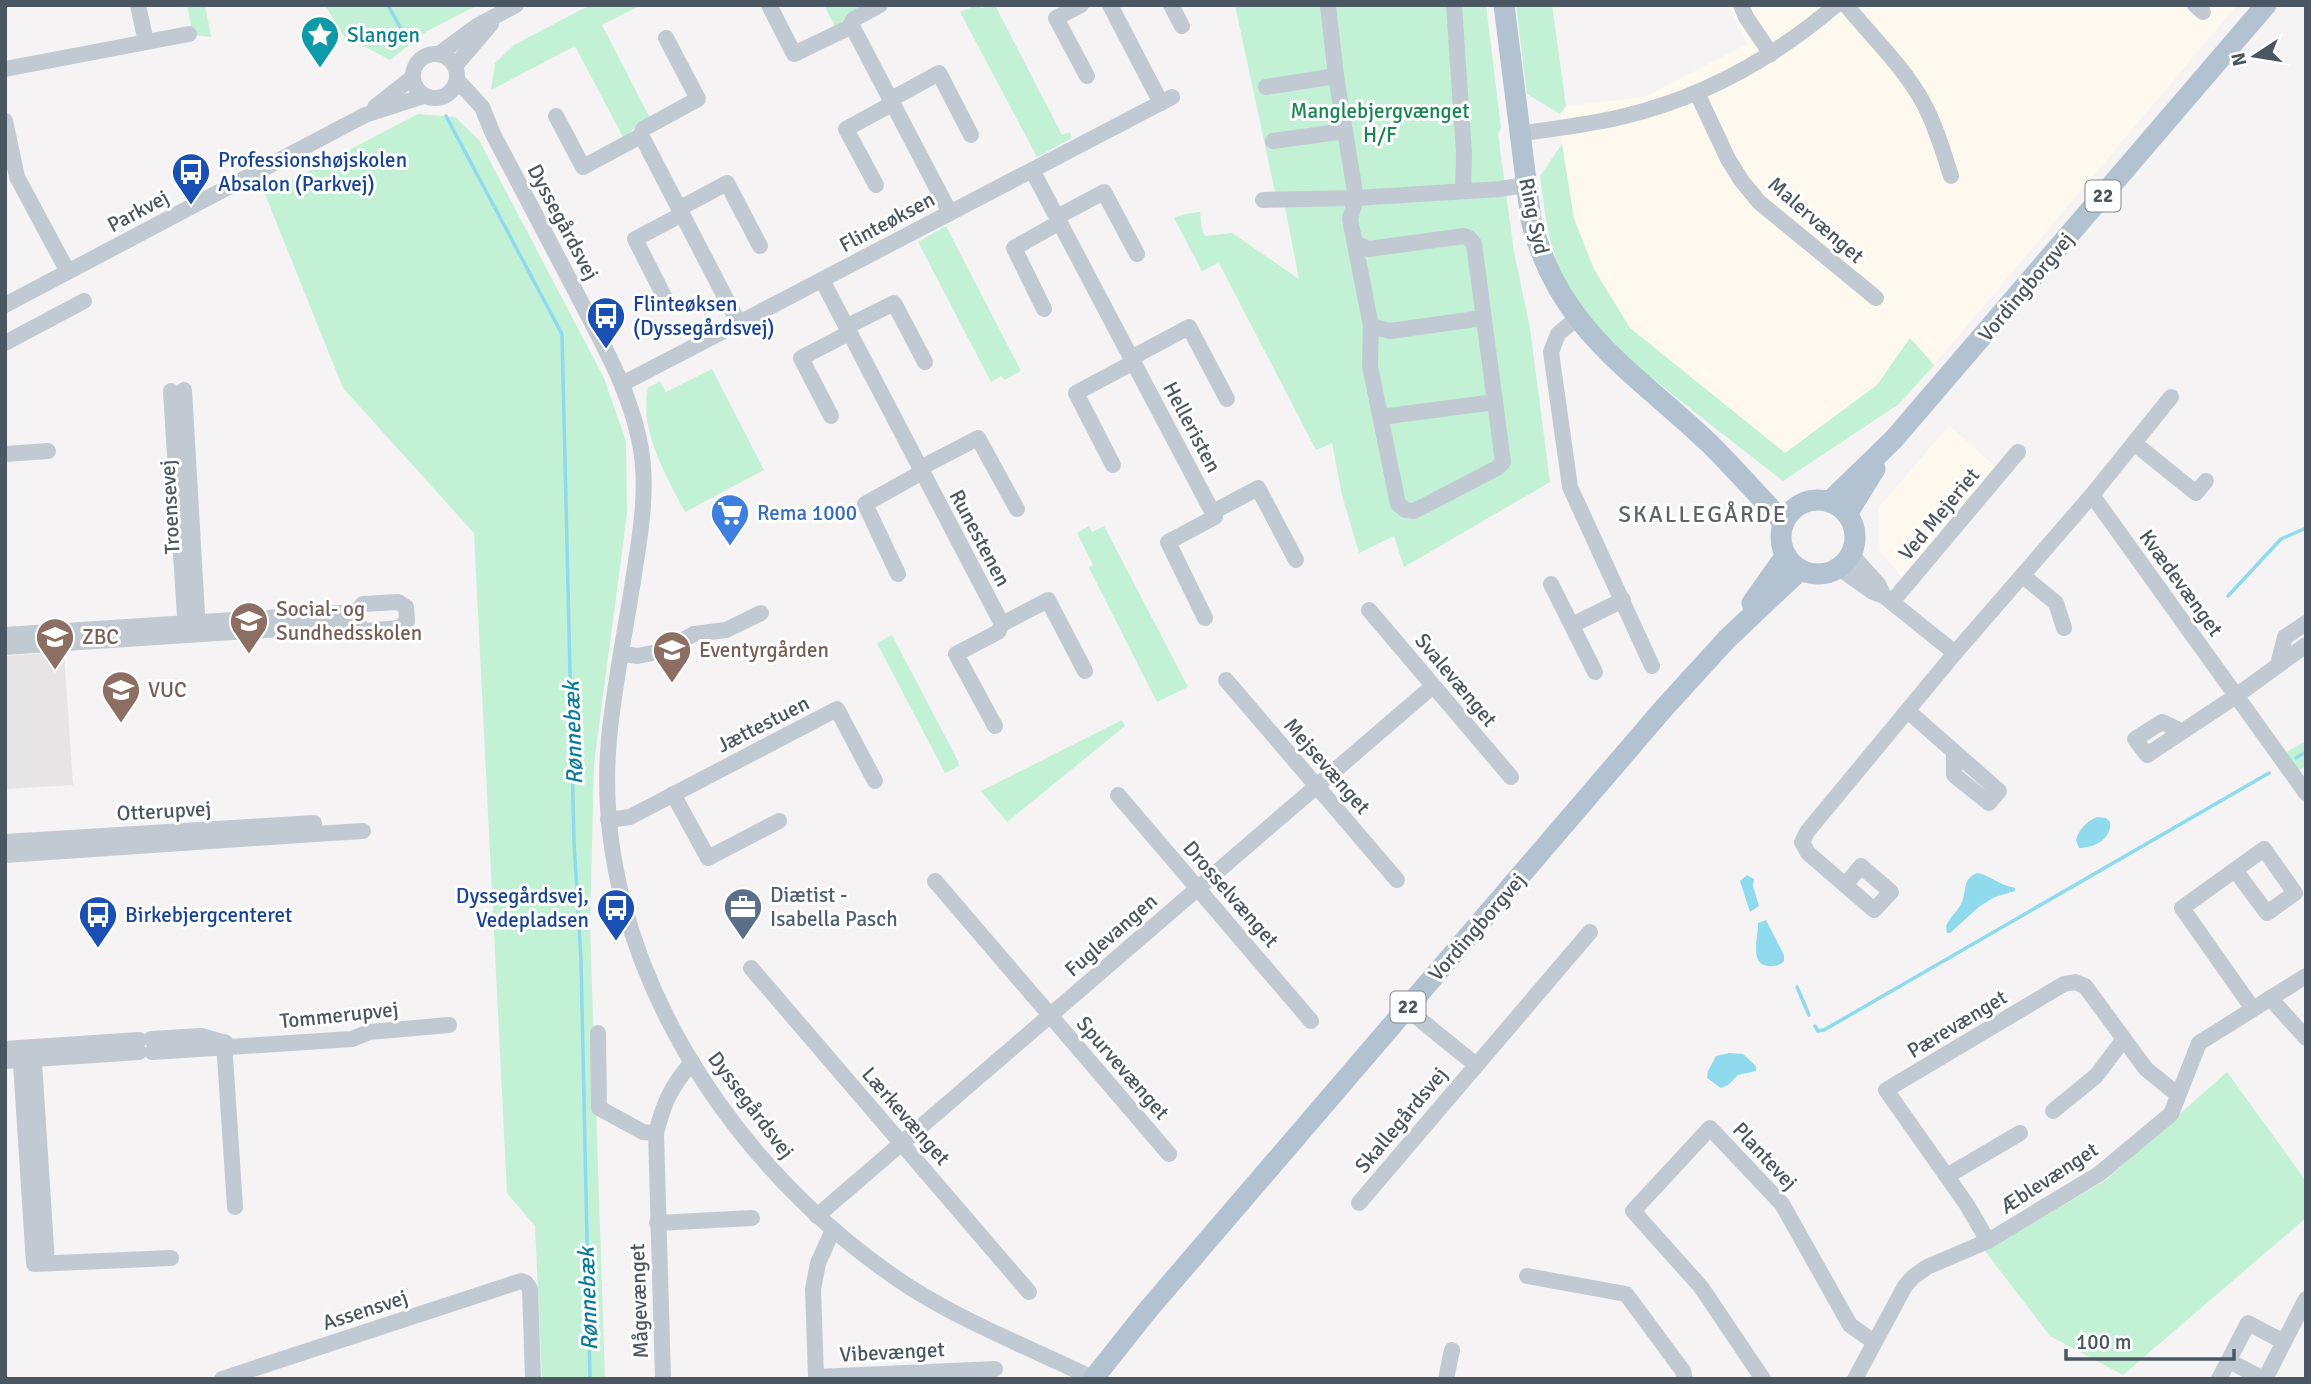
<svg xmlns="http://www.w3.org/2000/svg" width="2311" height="1384" font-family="Signika,sans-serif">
<rect width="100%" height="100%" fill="#f5f3f3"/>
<g fill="#fdf9ef">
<polygon points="1728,5 2237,5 1934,365 1910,338 1877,385 1786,453 1630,328 1594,269 1574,219 1562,144 1560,114 1566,106 1644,97 1747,44"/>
<polygon points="1949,425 1996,467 1902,577 1879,550 1879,507"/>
</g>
<polygon fill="#e6e4e5" points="64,652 73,785 5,789 5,656"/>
<g fill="#c3f1d5">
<polygon points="187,5 205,5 211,37 193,35"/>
<polygon points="325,5 478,5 427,31 390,60 343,35"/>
<polygon points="590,5 641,5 602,25 650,118 640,122 624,139 575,46 491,90 495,63 514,45"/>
<polygon points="824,5 859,5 861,9 846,17 836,28"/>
<polygon points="970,5 979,5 981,8 995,5 1062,135 1070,132 1072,138 1037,157 960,12 970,8"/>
<polygon points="1235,5 1486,5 1501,128 1498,134 1514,252 1530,328 1550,482 1404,567 1394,536 1359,553 1342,495 1332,443 1316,450 1219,263 1202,271 1174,218 1184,214 1200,212 1202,230 1205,236 1232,233 1299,279 1285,207 1275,192"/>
<polygon points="1516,5 1552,5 1566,106 1560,114 1527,94"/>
<polygon points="418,114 455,117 479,140 604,378 626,441 627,514 594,764 590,926 605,1379 542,1379 535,1226 507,1193 474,533 343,388 265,194"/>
<path d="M1562 144 1574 219 1594 269 1630 328 1785 453 1877 385 1910 338 1934 365 1899 404 1783 481C1749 455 1715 428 1682 402 1632 362 1583 325 1558 265 1547 236 1544 206 1540 176Z"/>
<polygon points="946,226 1021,371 1004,380 1001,376 991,382 918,242"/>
<path d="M712 369 764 470 685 512C666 475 639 431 648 388L660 381 666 392Z"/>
<polygon points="1089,526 1092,532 1104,526 1188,687 1157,702 1089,568 1093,565 1077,533"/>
<polygon points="892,635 958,761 959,766 945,773 877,643"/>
<polygon points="1122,720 1125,726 1007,822 981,791"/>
<polygon points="2306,741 2306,766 2297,771 2283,754"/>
<polygon points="2227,1072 2306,1181 2306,1218 2123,1375 2050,1336 1985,1251 2106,1180"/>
</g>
<g fill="#90daee">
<path d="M2097 817 2106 818 2110 822C2112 839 2094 848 2079 848L2076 840C2079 829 2087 821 2097 817Z"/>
<path d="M1977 873C1990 875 1999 885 2015 888V891L1995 897 1980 906 1950 933H1947L1946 926C1950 917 1958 911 1962 902 1967 890 1962 879 1977 873Z"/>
<polygon points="1747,875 1754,879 1753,886 1759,906 1750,912 1740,881"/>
<path d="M1766 920 1784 955V961C1780 965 1775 967 1769 966 1748 965 1759 936 1758 923Z"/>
<polygon points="1729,1053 1743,1054 1756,1066 1756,1071 1738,1075 1728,1085 1721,1088 1707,1078 1708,1071 1716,1056"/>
</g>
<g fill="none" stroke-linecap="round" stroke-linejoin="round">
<g stroke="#90daee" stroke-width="3.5">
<polyline points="388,5 407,40"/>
<polyline points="446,116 562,334 574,842 581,960 590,1379"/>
<polyline points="2228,596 2281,539 2306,528"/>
<polyline points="2296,758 2306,752"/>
<polyline points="1797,987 1809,1015"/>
<polyline points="1815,1026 1818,1031 1824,1030 2269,773"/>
</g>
<g stroke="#c1cad2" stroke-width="16">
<polyline points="138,5 146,42"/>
<polyline points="769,5 794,54 848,28 854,19 880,5"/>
<polyline points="1081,5 1056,18 1087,76"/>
<polyline points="1110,5 1161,103"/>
<polyline points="1171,5 1182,26"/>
<polyline points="1328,5 1336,76 1356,198 1350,219 1371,326 1370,366 1398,504 1406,510 1414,511 1497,468 1503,462 1474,244 1470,239 1464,236 1369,249 1355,243"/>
<polyline points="1454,5 1464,153 1463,191"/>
<polyline points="1741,5 1746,17 1771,54"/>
<path d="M1846 5C1872 37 1904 67 1924 104 1936 127 1943 151 1951 176"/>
<polyline points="2195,5 2203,12"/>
<polyline points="852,26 950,213"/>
<circle cx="435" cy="76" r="22"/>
<polyline points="439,54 477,26 516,5"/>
<polyline points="455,66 491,24"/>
<polyline points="5,69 189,34"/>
<path d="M457 80 482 107 493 134C521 187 549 241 577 294 601 341 628 387 639 439 649 483 641 531 634 574 626 629 614 684 609 739 589 957 733 1173 911 1288 968 1324 1033 1349 1094 1379"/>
<polyline points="1266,87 1336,76"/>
<polyline points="1697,93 1728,159 1741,180 1759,202 1876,298"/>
<polyline points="375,107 413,77"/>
<polyline points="556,116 583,167 637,138 641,135 643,129 698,99 666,38"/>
<polyline points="5,121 17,177 68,272"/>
<path d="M1519 134C1555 128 1590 125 1625 116 1704 97 1775 57 1836 5"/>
<polyline points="641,135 739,324"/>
<polyline points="1273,141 1345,131"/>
<polyline points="1032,170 1215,517 1168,542 1205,618"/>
<polyline points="876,185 846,129 888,106 895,97 939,73 971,135"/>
<polyline points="1263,200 1356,198 1500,189 1526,185"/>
<polyline points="1057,217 1104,192 1137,254"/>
<polyline points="822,280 1002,624 998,632 956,654 995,726"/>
<polyline points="666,300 635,239 677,217 684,206 727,183 760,246"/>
<polyline points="5,305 365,115 424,96"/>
<polyline points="1044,309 1014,248 1060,222"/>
<polyline points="1577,318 1558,334 1551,352 1570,487 1652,666"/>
<polyline points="1371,326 1390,331 1483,318"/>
<polyline points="5,343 84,301"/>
<polyline points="1131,358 1189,327 1227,399"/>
<polyline points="622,384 1172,97"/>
<polyline points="184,390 198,631"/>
<polyline points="171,391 186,633"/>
<polyline points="831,416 801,358 845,335 852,324 894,303 925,362"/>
<polyline points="1381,417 1495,402"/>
<polyline points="2134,443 2196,493 2206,481"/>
<polyline points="5,454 48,451"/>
<polyline points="1113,465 1076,393 1134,362"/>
<polyline points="2092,495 2306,793"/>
<polyline points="1213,512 1258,488 1296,560"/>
<polyline points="1851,554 1878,584 1884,596"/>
<polyline points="1839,568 1873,592 1884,596 1955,653"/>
<polyline points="898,574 865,504 917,475 926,465 978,438 1017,509"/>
<polyline points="2023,576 2056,603 2064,628"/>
<polyline points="1551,584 1595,672"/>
<polyline points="1892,602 2018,452"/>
<polyline points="1369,610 1511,777"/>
<polyline points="1002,624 1048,600 1085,671"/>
<polyline points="1572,625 1623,600"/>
<polyline points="5,635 356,612"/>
<polyline points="5,647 357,624 365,631 399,628 407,621 406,607 398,602 363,604 356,612 357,624"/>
<polyline points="622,654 638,656 662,651 694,634 726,630 761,613"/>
<polyline points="2278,665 2285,637 2306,623"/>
<polyline points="1226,680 1397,880"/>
<polyline points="1909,712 1999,791 1989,803 1954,775 1954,752"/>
<polyline points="2181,731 2162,722 2135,739 2147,755 2236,696 2306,645"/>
<polyline points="673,794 708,858 779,821"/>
<polyline points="1118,795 1311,1021"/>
<polyline points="608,820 630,817 837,709 875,781"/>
<polyline points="5,842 314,823 315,834 363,831"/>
<polyline points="5,855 315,834"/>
<polyline points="2235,870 2267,913 2295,893 2264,849 2182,908 2253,1009"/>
<polyline points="935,881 1169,1154"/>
<polyline points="1846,884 1861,866 1891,892 1874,910 1808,853 1802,842 1807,832 1955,653 2092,495 2171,397"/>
<polyline points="751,968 1029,1292"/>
<polyline points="2270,998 2306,1038"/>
<polyline points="1407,1009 1476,1065"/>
<polyline points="598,1033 599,1108 643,1132 656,1133"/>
<polyline points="151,1039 201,1036 226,1043"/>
<polyline points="224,1042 235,1207"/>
<polyline points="33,1047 47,1263"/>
<polyline points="20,1048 34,1264 171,1258"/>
<polyline points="5,1049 139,1040"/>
<polyline points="152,1052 352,1039 369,1032 449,1025"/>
<polyline points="5,1061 139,1052"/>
<polyline points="2053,1111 2096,1076 2124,1039"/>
<polyline points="1947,1176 2020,1133"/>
<polyline points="1359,1203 1590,932"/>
<polyline points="817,1216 1433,686"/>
<polyline points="657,1223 752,1218"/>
<polyline points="833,1230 818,1263 813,1289 816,1377 995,1369"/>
<polyline points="1988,1241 1967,1205 1886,1090 2064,984 2075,982 2085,986 2146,1069 2178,1095"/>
<polyline points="1527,1276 1626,1294 1683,1371 1685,1379"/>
<polyline points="2229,1361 2264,1379"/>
<polyline points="222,1379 521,1281 526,1283 530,1289 533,1379"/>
<path d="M663 1379 656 1133C664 1102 671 1087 692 1062"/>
<polyline points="1446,1379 1452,1350"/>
<polyline points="1763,1379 1701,1287 1633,1211 1710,1128 1782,1204 1850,1325 1874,1342"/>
<polyline points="1855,1379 1905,1286 1913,1277 1927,1267 1988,1241 2099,1174 2171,1114 2199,1043 2306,976"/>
<polyline points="2219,1379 2248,1323 2284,1342"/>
<polyline points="2265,1379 2306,1299"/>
</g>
<g stroke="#b3c2d1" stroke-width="21">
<path d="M1504 5 1531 220C1559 331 1634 371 1711 445 1736 470 1760 497 1784 523"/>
<circle cx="1818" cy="537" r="37"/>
<polyline points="1829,502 1894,439 2266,5"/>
<polyline points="1847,514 1875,469"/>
<polyline points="1752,603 1786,555"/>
<polyline points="1093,1379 1147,1311 1664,708 1727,639 1800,570"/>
</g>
</g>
<defs>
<g id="sight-pin" transform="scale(2.0125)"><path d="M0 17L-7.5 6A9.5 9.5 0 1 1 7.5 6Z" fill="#0f9aa8" stroke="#fff"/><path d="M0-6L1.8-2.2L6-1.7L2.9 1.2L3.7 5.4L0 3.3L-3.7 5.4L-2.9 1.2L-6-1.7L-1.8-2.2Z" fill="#fff"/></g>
<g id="bus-pin" transform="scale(2.0125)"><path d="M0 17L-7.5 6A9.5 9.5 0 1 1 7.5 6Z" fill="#1a4fb4" stroke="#fff"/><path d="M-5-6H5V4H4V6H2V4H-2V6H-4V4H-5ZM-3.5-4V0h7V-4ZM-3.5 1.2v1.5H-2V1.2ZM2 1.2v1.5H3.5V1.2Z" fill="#fff"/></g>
<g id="supermarket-pin" transform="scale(2.0125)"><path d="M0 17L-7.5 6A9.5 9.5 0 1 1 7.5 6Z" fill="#3f7fe0" stroke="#fff"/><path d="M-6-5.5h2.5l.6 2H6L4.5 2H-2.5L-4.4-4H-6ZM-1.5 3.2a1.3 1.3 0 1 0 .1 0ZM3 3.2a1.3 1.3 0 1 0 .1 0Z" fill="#fff"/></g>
<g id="school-pin" transform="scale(2.0125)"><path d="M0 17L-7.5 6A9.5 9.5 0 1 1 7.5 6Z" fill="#8d6e63" stroke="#fff"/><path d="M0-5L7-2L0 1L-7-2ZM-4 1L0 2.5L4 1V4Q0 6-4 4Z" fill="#fff"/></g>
<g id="university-pin" transform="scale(2.0125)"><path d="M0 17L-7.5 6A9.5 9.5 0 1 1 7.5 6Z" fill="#8d6e63" stroke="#fff"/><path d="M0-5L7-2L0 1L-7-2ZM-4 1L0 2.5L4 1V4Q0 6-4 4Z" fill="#fff"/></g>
<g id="office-pin" transform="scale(2.0125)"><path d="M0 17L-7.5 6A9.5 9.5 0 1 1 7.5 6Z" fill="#5c6f8a" stroke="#fff"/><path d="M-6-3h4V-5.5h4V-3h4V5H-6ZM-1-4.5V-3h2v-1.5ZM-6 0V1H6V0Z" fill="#fff"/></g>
</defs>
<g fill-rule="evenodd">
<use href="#sight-pin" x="320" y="35"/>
<use href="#bus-pin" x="191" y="172"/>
<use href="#bus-pin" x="606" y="316"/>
<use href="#supermarket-pin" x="730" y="513"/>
<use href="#school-pin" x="249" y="621"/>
<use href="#university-pin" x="55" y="637"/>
<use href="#school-pin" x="672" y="650"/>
<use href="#school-pin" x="121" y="690"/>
<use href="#office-pin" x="743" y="907"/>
<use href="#bus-pin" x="616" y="908"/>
<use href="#bus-pin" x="98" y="915"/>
</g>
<g text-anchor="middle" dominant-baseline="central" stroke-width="6" stroke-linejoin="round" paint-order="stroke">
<g fill="#fff" stroke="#808990" stroke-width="2">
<rect x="2085.5" y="180.5" width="35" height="31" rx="5"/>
<rect x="1390.5" y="991.5" width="35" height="31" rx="5"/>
</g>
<g font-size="19" font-weight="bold" fill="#4a5661">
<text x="2103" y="196">22</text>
<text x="1408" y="1007">22</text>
</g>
<g font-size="21" fill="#0d838f" stroke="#fff" text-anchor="start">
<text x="347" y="35">Slangen</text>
</g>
<g font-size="21" fill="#17864f" stroke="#fff">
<text x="1380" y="111">Manglebjergvænget<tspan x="1380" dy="24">H/F</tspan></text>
</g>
<g font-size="21" fill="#164399" stroke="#fff" text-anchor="start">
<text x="218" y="160">Professionshøjskolen<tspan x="218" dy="24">Absalon (Parkvej)</tspan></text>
<text x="633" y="304">Flinteøksen<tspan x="633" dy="24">(Dyssegårdsvej)</tspan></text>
<text x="589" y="896" text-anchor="end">Dyssegårdsvej,<tspan x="589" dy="24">Vedepladsen</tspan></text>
<text x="125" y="915">Birkebjergcenteret</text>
</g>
<g font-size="21" fill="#4a5661" stroke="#fff">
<text transform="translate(138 211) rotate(-28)">Parkvej</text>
<text transform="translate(1534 216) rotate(78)">Ring Syd</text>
<text transform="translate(1816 220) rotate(41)">Malervænget</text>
<text transform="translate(563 222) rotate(62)">Dyssegårdsvej</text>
<text transform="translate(887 222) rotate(-28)">Flinteøksen</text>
<text transform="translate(2026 287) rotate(-50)">Vordingborgvej</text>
<text transform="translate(1192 427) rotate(62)">Helleristen</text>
<text transform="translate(170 507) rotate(-93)">Troensevej</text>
<text transform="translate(1939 514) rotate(-50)">Ved Mejeriet</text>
<text transform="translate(980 538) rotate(62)">Runestenen</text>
<text transform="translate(2181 583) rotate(54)">Kvædevænget</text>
<text transform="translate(1456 680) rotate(50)">Svalevænget</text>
<text transform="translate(763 724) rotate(-27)">Jættestuen</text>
<text transform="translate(1327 766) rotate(49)">Mejsevænget</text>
<text transform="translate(164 811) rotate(-3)">Otterupvej</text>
<text transform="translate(1231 894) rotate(49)">Drosselvænget</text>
<text transform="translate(1477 927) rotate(-49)">Vordingborgvej</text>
<text transform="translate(1111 935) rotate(-41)">Fuglevangen</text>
<text transform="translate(339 1015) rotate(-6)">Tommerupvej</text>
<text transform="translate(1957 1024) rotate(-31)">Pærevænget</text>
<text transform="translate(1123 1068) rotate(49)">Spurvevænget</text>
<text transform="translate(751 1105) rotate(53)">Dyssegårdsvej</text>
<text transform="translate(906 1116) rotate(49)">Lærkevænget</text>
<text transform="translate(1401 1120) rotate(-50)">Skallegårdsvej</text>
<text transform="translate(1765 1156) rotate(47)">Plantevej</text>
<text transform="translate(2049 1178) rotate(-33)">Æblevænget</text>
<text transform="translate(639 1301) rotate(-92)">Mågevænget</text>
<text transform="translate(365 1310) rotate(-18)">Assensvej</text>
<text transform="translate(892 1352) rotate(-3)">Vibevænget</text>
</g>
<g font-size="21" fill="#366cbe" stroke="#fff" text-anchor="start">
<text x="757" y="513">Rema 1000</text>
</g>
<g font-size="21" fill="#785e54" stroke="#fff" text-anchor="start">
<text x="276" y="609">Social- og<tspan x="276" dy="24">Sundhedsskolen</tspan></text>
<text x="82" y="637">ZBC</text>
<text x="699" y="650">Eventyrgården</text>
<text x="148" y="690">VUC</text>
</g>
<g font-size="21" fill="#4e5e75" stroke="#fff" text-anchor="start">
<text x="770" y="895">Diætist -<tspan x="770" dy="24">Isabella Pasch</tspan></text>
</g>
<g font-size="23" letter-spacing="2" fill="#5f6368" stroke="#fff">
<text x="1703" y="514">SKALLEGÅRDE</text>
</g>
<g font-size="23" font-style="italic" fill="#0c7c9b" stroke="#fff">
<text transform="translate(573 733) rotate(-92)">Rønnebæk</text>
<text transform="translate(588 1299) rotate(-92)">Rønnebæk</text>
</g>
</g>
<rect width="2311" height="1384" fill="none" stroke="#4a5661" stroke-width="14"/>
<g transform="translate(2255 56) rotate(258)" stroke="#ffffff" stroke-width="5" paint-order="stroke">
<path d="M0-5L12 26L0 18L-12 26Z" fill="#4a5661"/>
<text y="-10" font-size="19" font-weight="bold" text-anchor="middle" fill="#4a5661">N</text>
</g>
<path d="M2066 1349v10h168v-10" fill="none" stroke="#4a5661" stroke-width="3.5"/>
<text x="2076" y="1349" font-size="21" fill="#4a5661" stroke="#ffffff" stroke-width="5" paint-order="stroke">100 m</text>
</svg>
